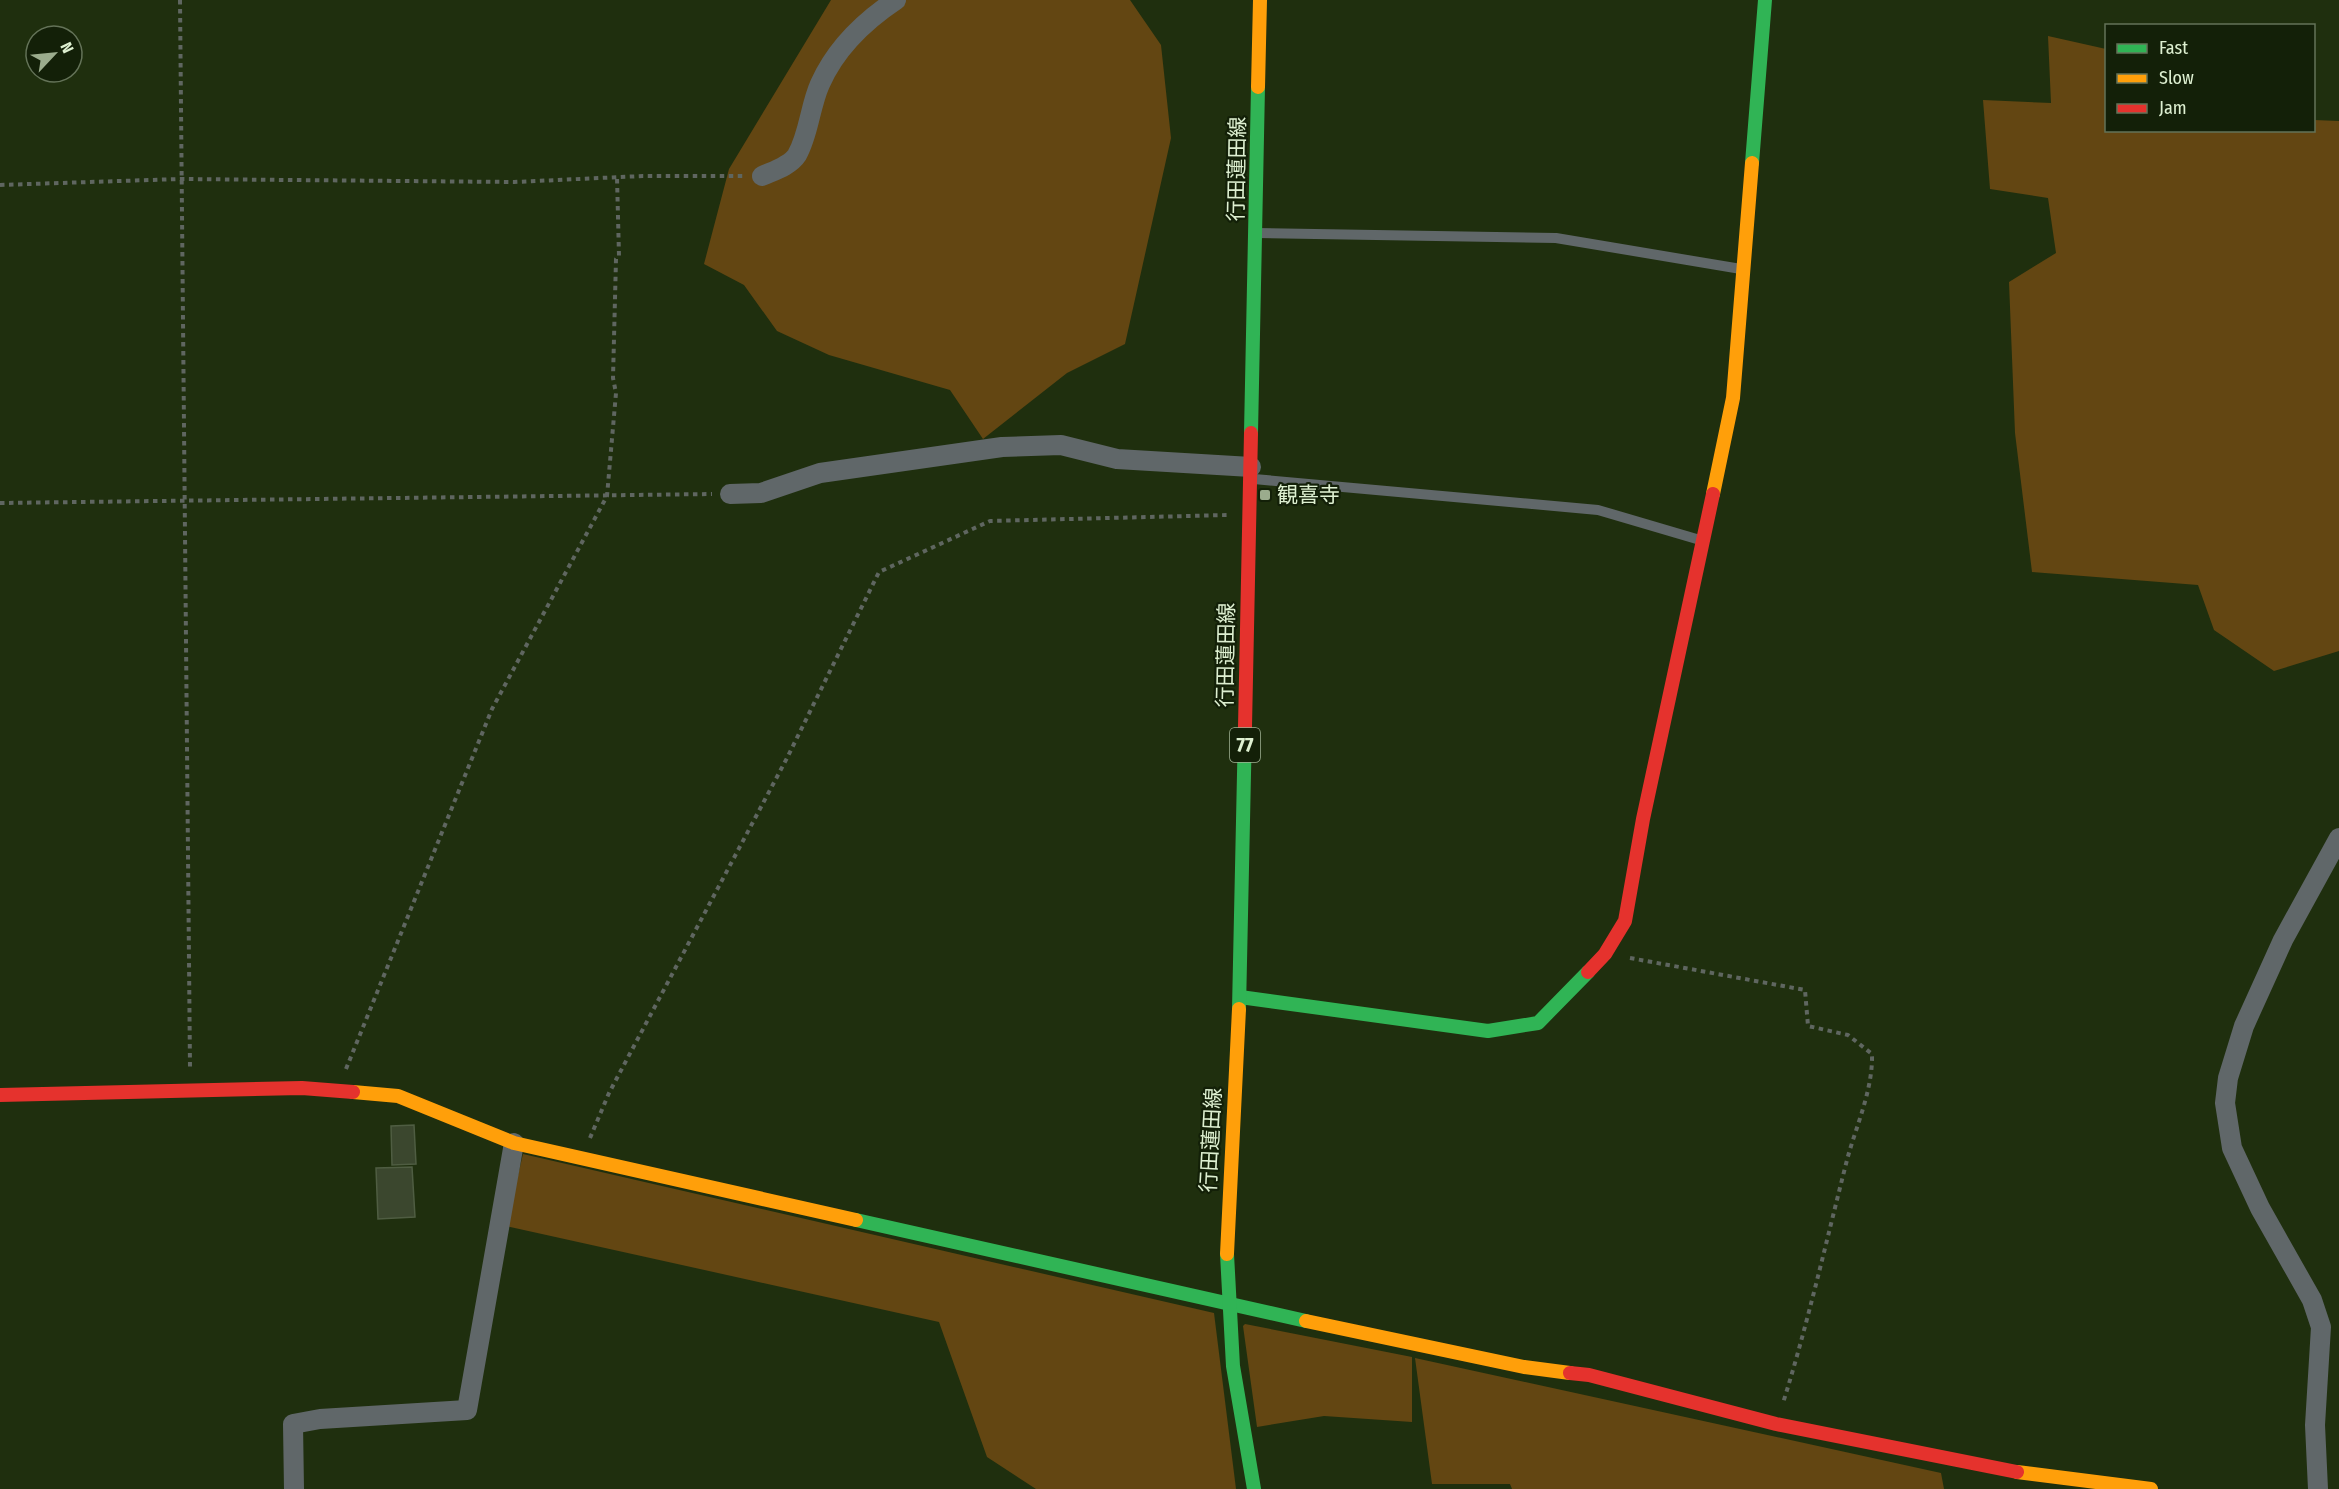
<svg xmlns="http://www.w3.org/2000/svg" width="2339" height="1489" font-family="'Fira Sans Condensed','Noto Sans JP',sans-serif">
<rect width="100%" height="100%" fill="#1f2f0e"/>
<g fill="#634612">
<polygon points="831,0 1130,0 1161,45 1171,138 1125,344 1067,373 983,439 950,390 829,355 777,331 744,285 704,264 729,169"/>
<polygon points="2048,36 2106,49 2106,130 2314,130 2314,120 2339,121 2339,651 2274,671 2214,630 2198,585 2032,572 2015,433 2009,282 2056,253 2048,198 1990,189 1983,100 2051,103"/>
<polygon points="523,1154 1214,1313 1236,1489 1036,1489 987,1457 939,1322 506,1226"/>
<polygon points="1245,1324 1412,1357 1412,1422 1324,1416 1257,1427 1243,1326"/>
<polygon points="1415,1358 1941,1473 1944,1489 1512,1489 1510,1484 1432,1484"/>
</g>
<g fill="#3b472e" stroke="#4f5d42" stroke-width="1.5">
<polygon points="414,1125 416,1164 392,1165 391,1126"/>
<polygon points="412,1167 415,1217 378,1219 376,1168"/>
</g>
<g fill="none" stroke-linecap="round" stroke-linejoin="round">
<g stroke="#5f6660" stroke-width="4" stroke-dasharray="4.5 4.5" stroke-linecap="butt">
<polyline points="180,0 190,1067"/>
<polyline points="0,185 180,179 514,182 643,176 743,176"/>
<polyline points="0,503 712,494"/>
<path d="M1630 958 1805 990 1808 1026 1848 1035 1872 1054C1873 1090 1856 1126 1847 1160 1826 1242 1808 1323 1783 1403"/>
<polyline points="346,1069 492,709 607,496 616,393 613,378 616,259 619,256 617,178"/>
<polyline points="590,1138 609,1093 787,758 879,572 990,521 1227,515"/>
</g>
<g stroke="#606769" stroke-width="10">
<polyline points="1257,233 1556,238 1741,269"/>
<polyline points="1254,479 1598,510 1700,540"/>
</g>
<g stroke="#606769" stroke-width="20">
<path d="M762 176C773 171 790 166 797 155 809 134 810 106 820 84 836 48 863 22 896 0"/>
<polyline points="730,494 761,493 820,473 1002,447 1061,445 1117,459 1251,467"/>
<polyline points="294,1489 293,1424 320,1419 467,1410 514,1143"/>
<polyline points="2318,1489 2315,1425 2321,1327 2312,1300 2260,1208 2232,1148 2225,1103 2228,1078 2244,1026 2283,940 2339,838"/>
</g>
<g stroke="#30b455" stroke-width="14">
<polyline points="1752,163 1765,0"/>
<polyline points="1251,433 1258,87"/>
<polyline points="1240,997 1488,1031 1538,1023 1588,972"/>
<polyline points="1239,1009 1245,727"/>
<polyline points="856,1220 1306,1321"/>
<polyline points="1227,1254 1233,1366 1254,1489"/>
</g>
<g stroke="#ff9f0a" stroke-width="14">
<polyline points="1258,87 1260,0"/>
<polyline points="1713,494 1733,398 1752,163"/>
<polyline points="353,1092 398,1096 514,1143 856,1220"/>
<polyline points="1227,1254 1239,1009"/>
<polyline points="1306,1321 1524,1367 1570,1373"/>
<polyline points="2017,1472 2151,1489"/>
</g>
<g stroke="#e5322d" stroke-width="14">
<polyline points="1245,727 1251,433"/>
<polyline points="1588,972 1605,954 1625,921 1643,819 1713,494"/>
<polyline points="0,1095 302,1088 353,1092"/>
<polyline points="1570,1373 1589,1375 1776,1424 2017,1472"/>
</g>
</g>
<rect fill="#9bac8d" stroke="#132008" stroke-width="2" x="1259" y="489" width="12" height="12" rx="3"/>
<g text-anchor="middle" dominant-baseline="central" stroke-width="4.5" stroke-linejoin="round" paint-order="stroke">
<rect fill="#132008" stroke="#a1b295" stroke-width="1.5" x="1230" y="728" width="30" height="34" rx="4.5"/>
<g font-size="20" font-weight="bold" fill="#def0d1">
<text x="1245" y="745">77</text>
</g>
<g font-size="21" fill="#def0d1" stroke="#132008">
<text transform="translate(1237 169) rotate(-89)">行田蓮田線</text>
<text transform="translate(1226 655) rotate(-89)">行田蓮田線</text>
<text transform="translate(1211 1140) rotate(-87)">行田蓮田線</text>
</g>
<g font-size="21" fill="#def0d1" stroke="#132008" text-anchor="start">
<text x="1277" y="495">観喜寺</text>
</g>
</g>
<rect x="2105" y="24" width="210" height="108" fill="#132008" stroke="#647358" stroke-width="1.5"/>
<rect x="2117" y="44" width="30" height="9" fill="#30b455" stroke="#647358" stroke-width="1.5"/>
<text x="2159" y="54" font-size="18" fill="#def0d1">Fast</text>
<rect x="2117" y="74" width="30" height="9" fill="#ff9f0a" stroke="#647358" stroke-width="1.5"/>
<text x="2159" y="84" font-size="18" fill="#def0d1">Slow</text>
<rect x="2117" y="104" width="30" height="9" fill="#e5322d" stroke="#647358" stroke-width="1.5"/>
<text x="2159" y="114" font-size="18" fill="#def0d1">Jam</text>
<g transform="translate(54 54) rotate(64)"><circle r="28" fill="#132008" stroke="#647358" stroke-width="1.5"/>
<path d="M0-4.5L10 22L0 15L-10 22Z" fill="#9bac8d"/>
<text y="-9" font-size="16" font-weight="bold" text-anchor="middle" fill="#def0d1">N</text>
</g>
</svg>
